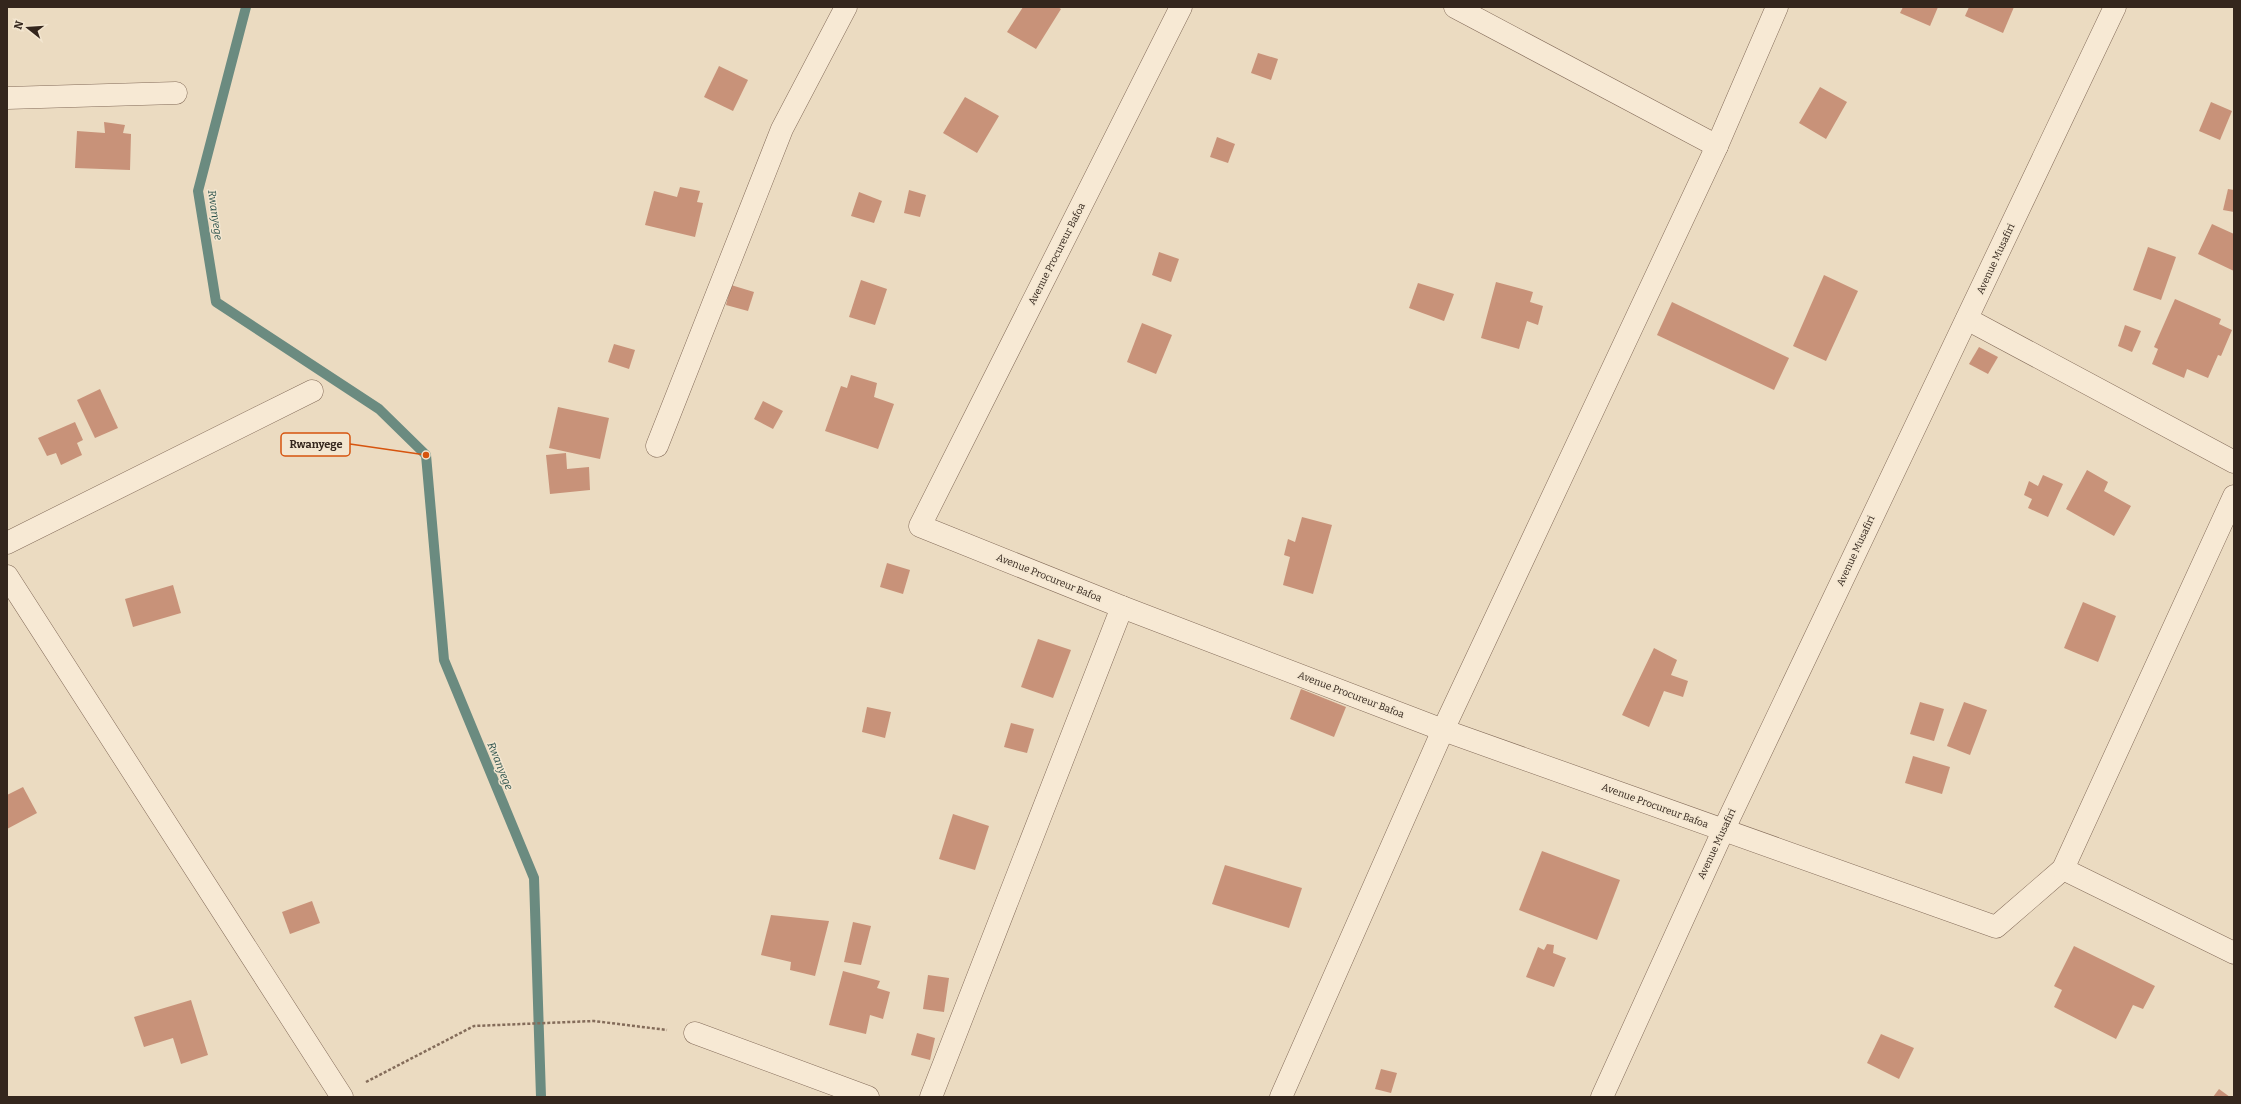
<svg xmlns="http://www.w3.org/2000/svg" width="2241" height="1104" font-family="Bitter,serif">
<rect width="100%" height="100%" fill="#ebdbc1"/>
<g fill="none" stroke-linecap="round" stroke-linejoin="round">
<polyline stroke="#6b8b80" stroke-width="10" points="246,7 198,191 216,302 379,409 426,455 444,660 534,878 541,1097"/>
</g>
<g fill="#c89279">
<polygon points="1023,7 1058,7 1061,9 1036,49 1007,32"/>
<polygon points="1903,7 1938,7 1930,26 1900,13"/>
<polygon points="1969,7 2014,7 2003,33 1965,16"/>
<polygon points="1258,53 1278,59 1271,80 1251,73"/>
<polygon points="719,66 748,80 733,111 704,97"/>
<polygon points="1820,87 1847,102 1826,139 1799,123"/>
<polygon points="965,97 999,116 977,153 943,133"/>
<polygon points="2211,102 2232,111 2220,140 2199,131"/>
<polygon points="104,122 125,125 123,133 131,134 130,170 75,168 77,131 105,133"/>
<polygon points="1217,137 1235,144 1228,163 1210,157"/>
<polygon points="680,187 700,191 697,202 703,203 695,237 645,225 654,191 677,197"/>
<polygon points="2228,189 2234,190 2234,212 2223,210"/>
<polygon points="909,190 926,195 920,217 904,213"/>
<polygon points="859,192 882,201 874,223 851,216"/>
<polygon points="2212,224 2234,234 2234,271 2198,254"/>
<polygon points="2148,247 2176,257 2161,300 2133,290"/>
<polygon points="1159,252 1179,259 1171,282 1152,275"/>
<polygon points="1824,275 1858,291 1826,361 1793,346"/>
<polygon points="861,280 887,289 875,325 849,317"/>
<polygon points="1496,282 1533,292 1530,302 1543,306 1538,325 1527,321 1519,349 1481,338"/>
<polygon points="1418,283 1454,294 1444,321 1409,308"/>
<polygon points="731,285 754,292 748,311 726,305"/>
<polygon points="2175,299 2221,319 2219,324 2232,330 2221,356 2218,355 2208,378 2187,369 2184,378 2152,364 2158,349 2154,347"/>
<polygon points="1672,302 1789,358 1774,390 1657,335"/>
<polygon points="1142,323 1172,335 1156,374 1127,362"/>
<polygon points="2125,325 2141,331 2132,352 2118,346"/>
<polygon points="614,344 635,350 629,369 608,362"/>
<polygon points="1979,347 1998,357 1988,374 1969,364"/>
<polygon points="851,375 877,383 874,397 894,404 878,449 825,431 841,386 847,388"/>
<polygon points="100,389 118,428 95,438 77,400"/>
<polygon points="763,401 783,411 773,429 754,419"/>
<polygon points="558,407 609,418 600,459 549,448"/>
<polygon points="75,422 83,440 77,443 82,455 61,465 56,453 47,456 38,438"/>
<polygon points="566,453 567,469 589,467 590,490 550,494 546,455"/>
<polygon points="2087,470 2108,482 2104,491 2131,506 2114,536 2066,509"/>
<polygon points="2043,475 2063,484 2048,517 2028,508 2032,499 2024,495 2029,481 2038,486"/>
<polygon points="1302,517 1332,525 1313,594 1283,585 1290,557 1284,555 1288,539 1295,542"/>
<polygon points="887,563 910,570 903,594 880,587"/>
<polygon points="173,585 181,613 133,627 125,599"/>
<polygon points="2083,602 2116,616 2098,662 2064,648"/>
<polygon points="1038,639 1071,650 1053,698 1021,687"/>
<polygon points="1654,648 1677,660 1671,675 1688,681 1683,697 1664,691 1649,727 1622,715"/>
<polygon points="1301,689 1346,707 1334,737 1290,719"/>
<polygon points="1920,702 1944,709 1934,741 1910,734"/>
<polygon points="1964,702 1987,710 1970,755 1947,746"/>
<polygon points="867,707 891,712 885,738 862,732"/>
<polygon points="1011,723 1034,729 1027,753 1004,747"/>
<polygon points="1913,756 1950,767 1942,794 1905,783"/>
<polygon points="23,787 37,813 7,829 7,795"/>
<polygon points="953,814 989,826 975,870 939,859"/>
<polygon points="1542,851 1620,880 1597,940 1519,910"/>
<polygon points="1225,865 1302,888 1289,928 1212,904"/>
<polygon points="312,901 320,923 290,934 282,912"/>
<polygon points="771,915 829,921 815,976 790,970 791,962 761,955"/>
<polygon points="853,922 871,926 861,965 844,962"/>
<polygon points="1547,944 1554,945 1553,953 1566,958 1554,987 1526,977 1538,947 1544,950"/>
<polygon points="2074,946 2155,986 2143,1009 2133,1005 2116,1039 2054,1007 2062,990 2054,986"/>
<polygon points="843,971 880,981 877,988 890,992 883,1019 870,1015 866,1034 829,1025"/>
<polygon points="928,975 949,978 944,1012 923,1009"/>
<polygon points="191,1000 208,1055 181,1064 173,1038 144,1047 134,1017"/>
<polygon points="917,1033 935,1038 930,1060 911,1055"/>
<polygon points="1881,1034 1914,1048 1899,1079 1867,1063"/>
<polygon points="1381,1069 1397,1073 1391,1093 1375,1089"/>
<polygon points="2219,1089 2230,1097 2213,1097"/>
</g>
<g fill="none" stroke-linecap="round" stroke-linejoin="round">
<g stroke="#846c5a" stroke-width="23">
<g id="minor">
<polyline points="1181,7 920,526 1122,607 1443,730 1996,927 2063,869 2234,953"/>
<polyline points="1455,7 1717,146"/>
<polyline points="7,98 176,93"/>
<polyline points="1967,319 2234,462"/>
<polyline points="657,446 782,129 846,7"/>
<polyline points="7,543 312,391"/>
<polyline points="7,576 342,1097"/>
<polyline points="2063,869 2234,496"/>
<polyline points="695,1033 868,1097"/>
<polyline points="931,1097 1122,607"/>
<polyline points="1281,1097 1443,730 1717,146 1777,7"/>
<polyline points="1602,1097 1723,831 2115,7"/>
</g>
</g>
<polyline stroke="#846c5a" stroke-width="2.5" stroke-dasharray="3 2" stroke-linecap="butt" points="366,1082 474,1026 594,1021 667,1030"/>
<use href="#minor" stroke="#f7e9d4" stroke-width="22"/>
</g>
<g text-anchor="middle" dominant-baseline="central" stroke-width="3" stroke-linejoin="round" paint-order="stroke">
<g font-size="10" fill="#34261d" stroke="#f3e6d0">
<text transform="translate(1057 254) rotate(-63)">Avenue Procureur Bafoa</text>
<text transform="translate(1996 259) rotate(-65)">Avenue Musafiri</text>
<text transform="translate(1856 551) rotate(-65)">Avenue Musafiri</text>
<text transform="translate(1049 578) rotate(22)">Avenue Procureur Bafoa</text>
<text transform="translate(1351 695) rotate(21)">Avenue Procureur Bafoa</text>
<text transform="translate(1655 806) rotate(20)">Avenue Procureur Bafoa</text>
<text transform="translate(1717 844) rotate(-65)">Avenue Musafiri</text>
</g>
<g font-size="11" font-style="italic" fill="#2d534d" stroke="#f3e6d0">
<text transform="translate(215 215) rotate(82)">Rwanyege</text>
<text transform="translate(500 766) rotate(68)">Rwanyege</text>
</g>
</g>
<path fill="none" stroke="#d6540e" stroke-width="1.5" d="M426 455L350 444"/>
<circle fill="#d6540e" stroke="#f3e6d0" stroke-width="1.5" cx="426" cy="455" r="4"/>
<rect fill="#f3e6d0" stroke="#d6540e" stroke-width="1.5" x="281" y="433" width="69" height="23" rx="4"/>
<g font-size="11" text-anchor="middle" font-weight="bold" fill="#34261d">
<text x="316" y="448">Rwanyege</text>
</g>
<rect width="2241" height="1104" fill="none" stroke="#34261d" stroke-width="16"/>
<g transform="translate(28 28) rotate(287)" stroke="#f3e6d0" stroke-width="3" paint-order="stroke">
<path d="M0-3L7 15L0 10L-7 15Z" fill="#34261d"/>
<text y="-6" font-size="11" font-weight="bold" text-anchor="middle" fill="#34261d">N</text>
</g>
</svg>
